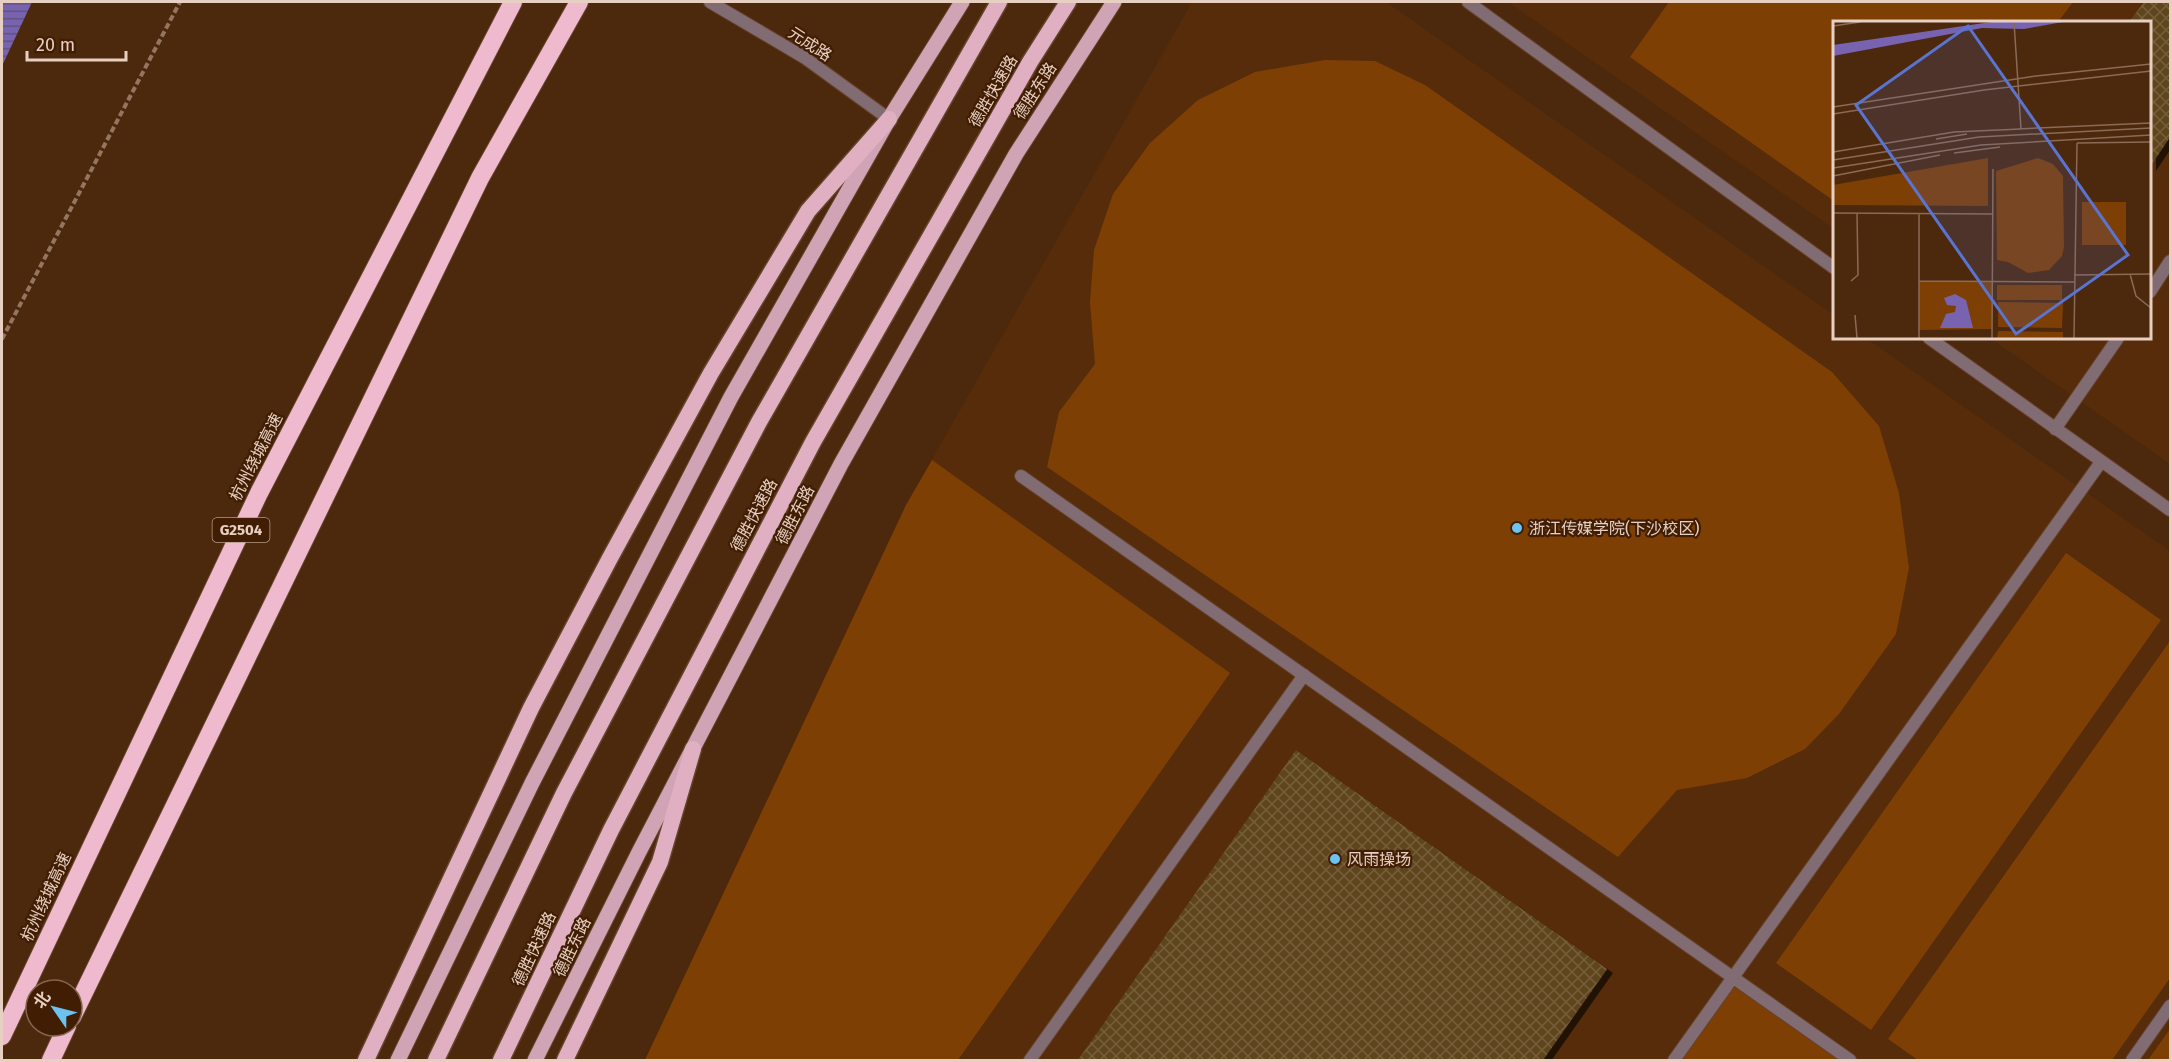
<svg xmlns="http://www.w3.org/2000/svg" width="2172" height="1062" font-family="'Fira Sans','Noto Sans SC',sans-serif">
<defs>
<pattern id="water-rules" width="6" height="5" patternUnits="userSpaceOnUse" patternTransform="scale(1.5)"><rect width="6" height="5" fill="#7863b0"/><path d="M0 2.5h6" fill="none" stroke="#61527b"/></pattern>
<pattern id="building-cross-hatch" width="8" height="8" patternUnits="userSpaceOnUse" patternTransform="scale(1.5)"><rect width="8" height="8" fill="#5f441d"/><path d="M0 0l8 8M0 8l8-8" fill="none" stroke="#765e3c"/></pattern>
<filter id="shadow"><feDropShadow dx="6" dy="4" stdDeviation="0" flood-color="#0009"/></filter>
</defs>
<rect width="100%" height="100%" fill="#4c280d"/>
<g fill="#562c0a">
<polygon points="1192,2 1386,2 1834,315 1834,338 1866,338 2170,551 2170,1060 645,1060 906,505"/>
<polygon points="1508,2 2170,2 2170,464 1990,338 2150,338 2150,22 1834,22 1834,229"/>
</g>
<g fill="#7e3f05">
<polygon points="1669,2 2073,2 2058,22 1834,22 1834,201 1630,57"/>
<polygon points="1325,60 1375,61 1425,85 1832,372 1879,426 1899,493 1909,568 1896,634 1839,714 1805,749 1747,778 1677,790 1618,857 1047,467 1059,412 1095,364 1090,302 1094,250 1113,194 1150,143 1198,100 1255,72"/>
<polygon points="932,460 1230,673 958,1060 645,1060 906,505"/>
<polygon points="2066,553 2161,620 1871,1030 1776,963"/>
<polygon points="2170,641 2170,978 2112,1060 1918,1060 1888,1039"/>
<polygon points="1732,978 1850,1060 1674,1060"/>
<polygon points="2170,1029 2170,1060 2148,1060"/>
</g>
<polygon fill="url(#water-rules)" points="2,2 32,2 2,66"/>
<g fill="url(#building-cross-hatch)" filter="url(#shadow)">
<polygon points="2144,2 2170,2 2170,137 2150,167 2150,22 2129,22"/>
<polygon points="1296,750 1607,969 1543,1060 1078,1060"/>
</g>
<g fill="none" stroke-linecap="round" stroke-linejoin="round">
<g stroke="#65432a" stroke-width="14">
<polyline id="service" points="2132,1060 2170,1006"/>
</g>
<g stroke="#65432a" stroke-width="14">
<g id="minor">
<polyline points="710,2 805,58 889,119"/>
<polyline points="1468,2 1834,268"/>
<polyline points="2150,292 2170,261"/>
<polyline points="1929,338 2170,510"/>
<polyline points="2055,429 2118,338"/>
<polyline points="1021,476 1850,1060"/>
<polyline points="1030,1060 1304,675"/>
<polyline points="1674,1060 2101,462"/>
</g>
</g>
<g stroke="#65432a" stroke-width="17">
<g id="primary">
<polyline points="398,1060 532,783 731,397 889,119 962,2"/>
<polyline points="535,1060 639,852 841,464 1016,154 1114,2"/>
</g>
</g>
<g stroke="#65432a" stroke-width="19">
<g id="trunk">
<polyline points="366,1060 531,708 610,558 711,373 808,211 889,119"/>
<polyline points="436,1060 564,793 759,422 999,2"/>
<polyline points="501,1060 611,830 813,442 1030,62 1068,2"/>
<polyline points="565,1060 660,862 693,749"/>
</g>
</g>
<g stroke="#65432a" stroke-width="20">
<g id="motorway">
<polyline points="72,1017 480,178 579,2"/>
<polyline points="2,1036 259,493 513,2"/>
<polyline points="51,1060 67,1026"/>
</g>
</g>
<polyline stroke="#937560" stroke-width="4" stroke-dasharray="6 3" stroke-linecap="butt" points="2,339 180,2"/>
<use href="#service" stroke="#826c74" stroke-width="12"/>
<use href="#minor" stroke="#826c74" stroke-width="12"/>
<use href="#primary" stroke="#d0a4b5" stroke-width="15"/>
<use href="#trunk" stroke="#e0afc2" stroke-width="16"/>
<use href="#motorway" stroke="#efbace" stroke-width="18"/>
</g>
<g fill="#6cc3f2" stroke="#411e03" stroke-width="2">
<circle cx="1517" cy="528" r="6"/>
<circle cx="1335" cy="859" r="6"/>
</g>
<g text-anchor="middle" dominant-baseline="central" stroke-width="4.5" stroke-linejoin="round" paint-order="stroke">
<rect fill="#411e03" stroke="#b59a88" stroke-width="1.5" x="212.5" y="518" width="57" height="24" rx="4.5"/>
<g font-size="15" font-weight="bold" fill="#e7cfc1">
<text x="241" y="530">G2504</text>
</g>
<g font-size="16" fill="#e7cfc1" stroke="#411e03">
<text transform="translate(810 44) rotate(33)">元成路</text>
<text transform="translate(993 91) rotate(-60)">德胜快速路</text>
<text transform="translate(1035 91) rotate(-57)">德胜东路</text>
<text transform="translate(256 457) rotate(-63)">杭州绕城高速</text>
<text transform="translate(754 515) rotate(-62)">德胜快速路</text>
<text transform="translate(795 515) rotate(-63)">德胜东路</text>
<text transform="translate(46 897) rotate(-65)">杭州绕城高速</text>
<text transform="translate(572 947) rotate(-64)">德胜东路</text>
<text transform="translate(534 949) rotate(-65)">德胜快速路</text>
</g>
<g font-size="16" fill="#e7cfc1" stroke="#411e03" text-anchor="start">
<text x="1529" y="528">浙江传媒学院(下沙校区)</text>
<text x="1347" y="859">风雨操场</text>
</g>
</g>
<g transform="translate(1833 21)">
<rect width="318" height="318" fill="#4c280d"/>
<path d="M155 137V185L0 184V164ZM205 137 220 143 230 155 231 226 229 235 216 249 195 252 175 241 164 239 163 150ZM249 181H293V224H249ZM86 260H160L159 308 86 309ZM164 264H229V279H164ZM165 281 230 282 229 307 165 306ZM165 310 230 311V317H164Z" fill="#7e3f05"/>
<path d="M158 1H230L191 8 149 7 0 35V24ZM122 273 133 279 140 307H107L113 293 122 291 123 285 114 284 111 277Z" fill="#7863b0"/>
<path fill="none" stroke="#8a6b55" stroke-width="1.5" d="M181 1 188 108M0 5 27 1M0 86 203 55 318 43M0 93 151 69 318 50M184 108 318 102M103 118 134 113M244 122 318 121M0 131 121 111 188 108M121 132 167 126M0 139 146 116 318 107M0 147 148 124 318 114M0 155 107 134M0 192 160 193M297 253 303 275 318 287M241 254 318 253M18 260 25 254 24 192M86 260 241 261M22 294 24 317M86 317V192M159 317 160 148M241 317 244 122"/>
<path fill="#5a75d1" fill-opacity="0.15" stroke="#5a75d1" stroke-width="3" d="M135 5 295 234 183 313 23 84Z"/>
<rect width="318" height="318" fill="none" stroke="#e7cfc1" stroke-width="3"/>
</g>
<rect width="2172" height="1062" fill="none" stroke="#e7cfc1" stroke-width="6"/>
<g transform="translate(54 1008) rotate(305)"><circle r="28" fill="#411e03" stroke="#83654f" stroke-width="1.5"/>
<path d="M0-4.5L10 22L0 15L-10 22Z" fill="#6cc3f2"/>
<text y="-9" font-size="16" font-weight="bold" text-anchor="middle" fill="#e7cfc1">北</text>
</g>
<path d="M27 51v9h99v-9" fill="none" stroke="#e7cfc1" stroke-width="3"/>
<text x="36" y="51" font-size="18" fill="#e7cfc1" stroke="#411e03" stroke-width="4.5" paint-order="stroke">20 m</text>
</svg>
